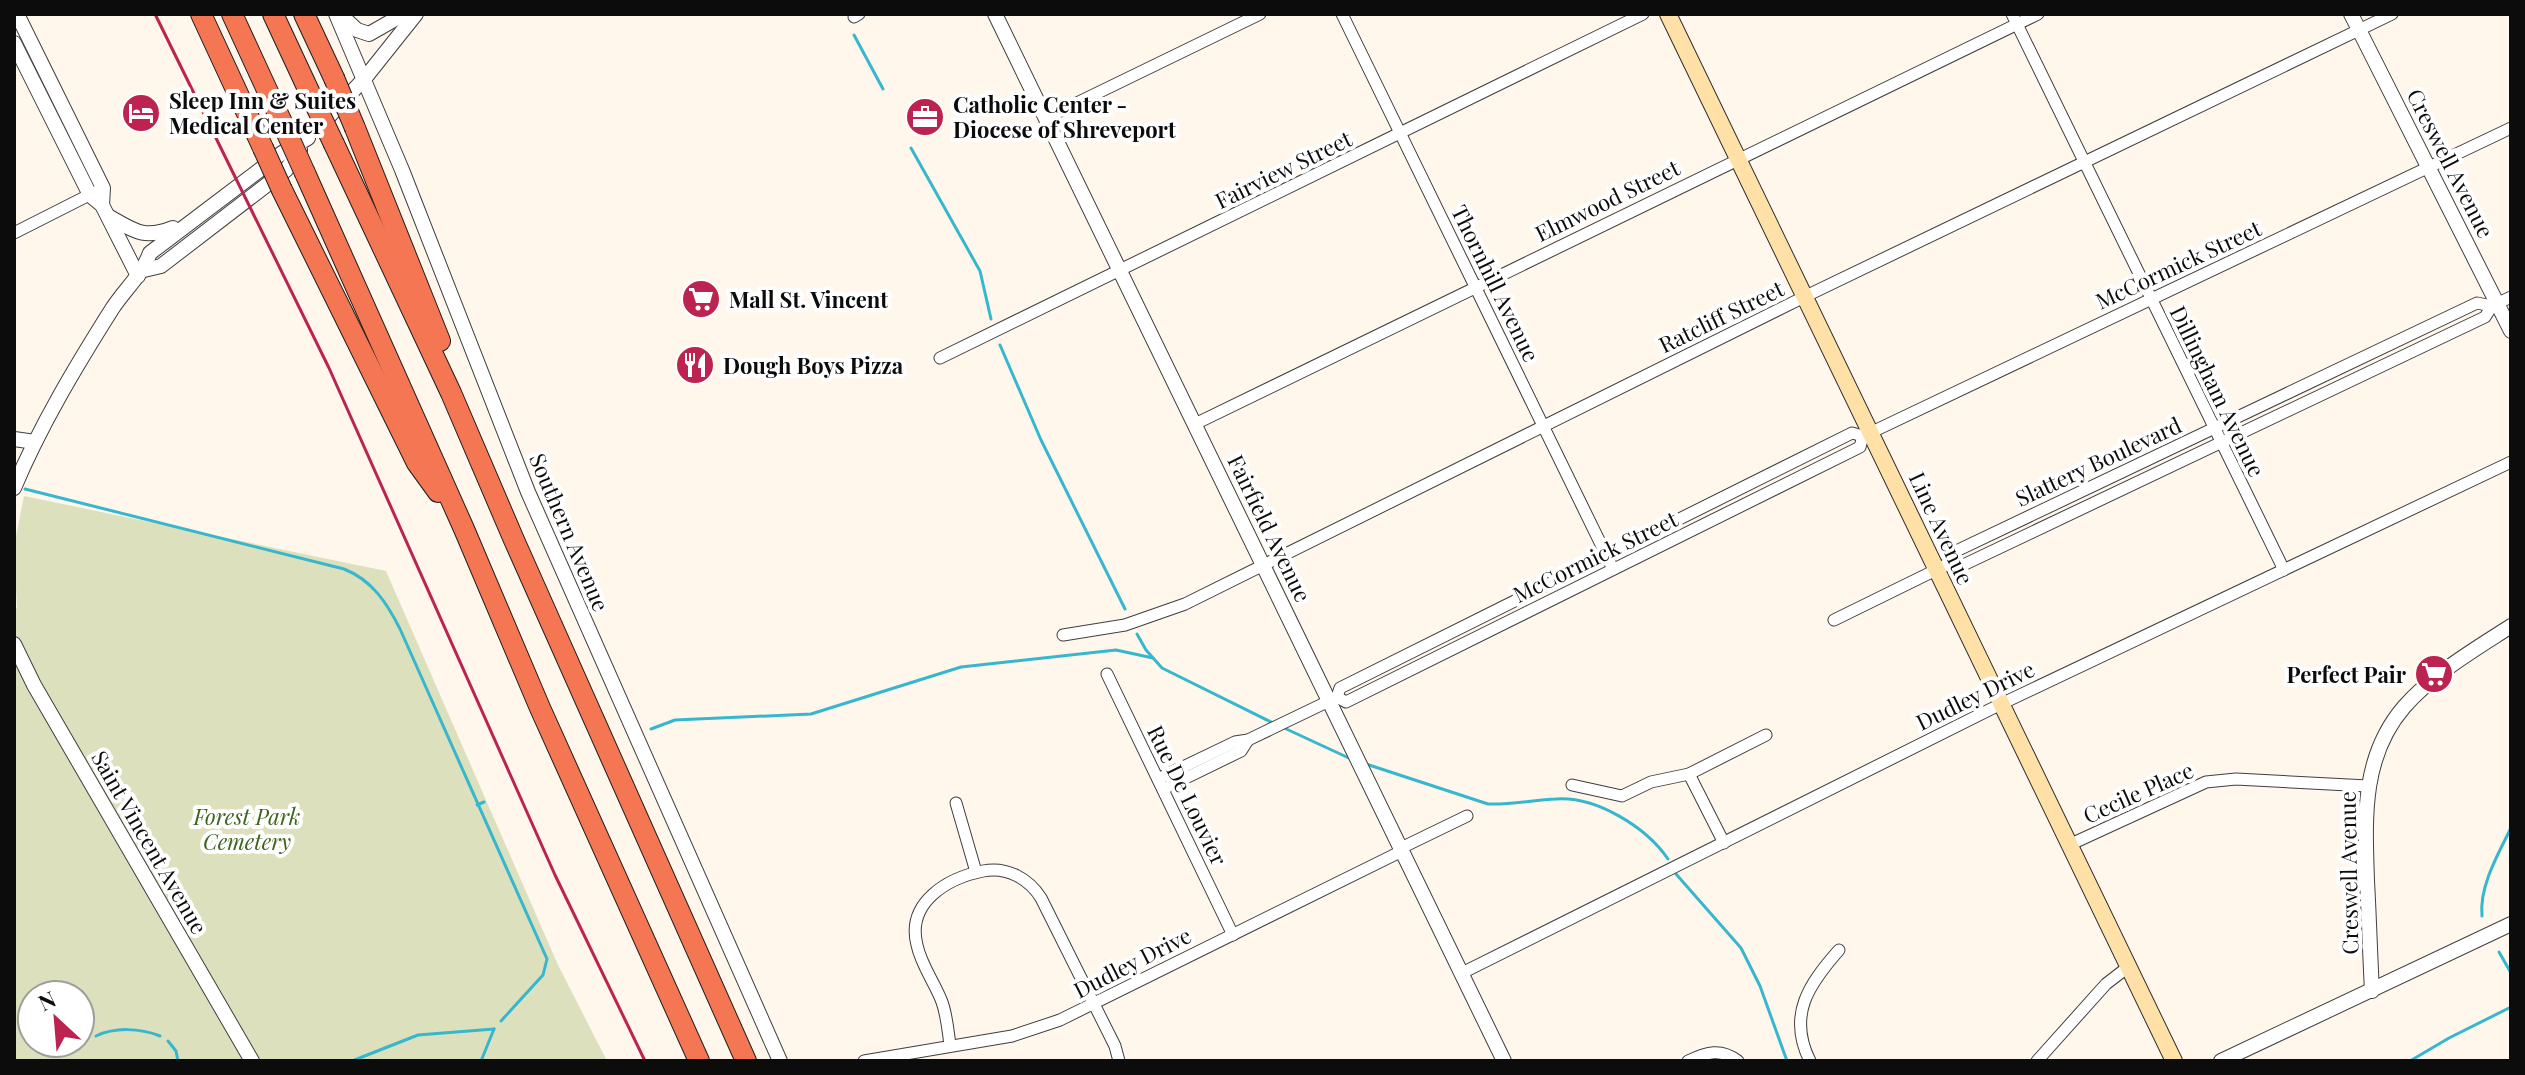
<svg xmlns="http://www.w3.org/2000/svg" width="2525" height="1075" font-family="'Playfair Display',serif">
<rect width="100%" height="100%" fill="#fff6ec"/>
<path fill="#dde0bd" fill-rule="evenodd" d="M24 496 386 571 558 965 607 1061H14V610L17 608 14 547ZM32 995H80V1043H32Z"/>
<g fill="none" stroke-linecap="round" stroke-linejoin="round">
<g stroke="#36b7ce" stroke-width="3">
<polyline points="854,35 883,89"/>
<polyline points="911,148 980,271 991,319"/>
<polyline points="1000,345 1041,440 1125,609"/>
<path d="M25 489 344 569C372 580 387 603 400 629L547 959 543 975 501 1021"/>
<polyline points="1137,634 1146,650 1162,668 1275,724"/>
<polyline points="1282,727 1351,759"/>
<polyline points="651,729 675,720 811,714 961,667 1116,650 1153,658"/>
<path d="M1366 764 1488 804C1511 805 1533 800 1556 799 1596 796 1646 827 1668 859"/>
<polyline points="477,805 484,802"/>
<polyline points="1676,874 1741,948 1760,986 1787,1061"/>
<path d="M2482 916C2479 887 2498 854 2511 828"/>
<polyline points="2499,952 2511,973"/>
<path d="M96 1036C115 1027 140 1028 160 1036"/>
<polyline points="168,1041 176,1051 178,1061"/>
<polyline points="352,1061 418,1035 494,1029"/>
<polyline points="481,1061 494,1029"/>
<polyline points="2410,1061 2449,1038 2511,1007"/>
</g>
<g stroke="#3f3f3f" stroke-width="13">
<g id="minor">
<polyline points="1342,14 1613,569"/>
<polyline points="2012,14 2284,570"/>
<polyline points="854,17 859,14"/>
<polyline points="1046,118 1260,14"/>
<polyline points="14,233 95,192"/>
<polyline points="940,358 1643,14"/>
<polyline points="1195,424 2038,14"/>
<polyline points="1946,565 1952,553 2477,303 2492,306"/>
<polyline points="1834,620 1946,565 1959,567 2485,317 2492,306 2511,297"/>
<polyline points="1063,635 1125,625 1185,604 1806,296 2392,14"/>
<polyline points="1107,674 1233,935"/>
<polyline points="1337,697 1346,702 1860,447 1863,436"/>
<polyline points="1689,774 1724,843"/>
<polyline points="1158,779 1235,742 1248,740 1329,701 1337,697 1340,688 1852,433 1863,436 1872,432 2511,128"/>
<polyline points="1572,785 1622,796 1651,782 1689,774 1766,735"/>
<polyline points="1163,789 1241,751 1248,740"/>
<polyline points="956,803 976,872"/>
<polyline points="2069,845 2206,782 2236,779 2368,786"/>
<polyline points="1401,848 1467,816"/>
<polyline points="1462,973 2001,704 2511,462"/>
<path d="M950 1045C948 1031 947 1016 942 1002 935 983 921 965 917 945 906 902 948 878 983 871 1007 866 1029 879 1041 898L1115 1046 1119 1061"/>
<polyline points="864,1061 1012,1036 1060,1020 1402,851"/>
<path d="M1688 1061C1707 1052 1721 1048 1738 1061"/>
<path d="M1810 1061C1787 1015 1809 984 1839 950"/>
<polyline points="2037,1061 2106,984 2128,967"/>
</g>
</g>
<g stroke="#3f3f3f" stroke-width="16">
<g id="tertiary">
<polyline points="17,14 103,188 102,205"/>
<polyline points="336,14 402,170 528,492 780,1061"/>
<polyline points="995,14 1504,1061"/>
<polyline points="2351,14 2511,331"/>
<polyline points="341,15 357,30 369,34 404,14"/>
<polyline points="14,43 90,195 102,205 138,276"/>
<polyline points="318,128 365,78 416,14"/>
<path d="M108 216C133 230 143 240 173 228"/>
<polyline points="144,270 161,266 286,170 300,150"/>
<polyline points="14,439 35,442"/>
<path d="M14 488C40 426 76 366 112 309 125 289 142 275 150 253L282 153 308 138"/>
<polyline points="14,644 34,685 252,1061"/>
<path d="M2372 991C2370 954 2369 917 2367 881 2365 819 2361 757 2404 707 2434 673 2474 650 2511 626"/>
<polyline points="2221,1061 2511,924"/>
</g>
</g>
<g stroke="#2e2e2e" stroke-width="18">
<polyline id="secondary" points="1668,14 2174,1061"/>
</g>
<g stroke="#1d1d1d" stroke-width="22">
<g id="motorway">
<polyline points="201,14 263,148"/>
<polyline points="232,14 285,129"/>
<polyline points="273,14 314,102"/>
<polyline points="304,14 334,78"/>
<polyline points="355,128 440,341"/>
<polyline points="334,144 451,393 514,540 746,1061"/>
<polyline points="305,173 464,529 540,708 699,1061"/>
<polyline points="282,190 417,463 438,492"/>
</g>
</g>
<use href="#minor" stroke="#fff" stroke-width="11"/>
<use href="#tertiary" stroke="#fff" stroke-width="14"/>
<use href="#secondary" stroke="#ffe0a7" stroke-width="16"/>
<use href="#motorway" stroke="#f57653" stroke-width="20"/>
<polyline stroke="#bd2350" stroke-width="3" points="155,14 329,368 555,875 645,1061"/>
<g stroke="#1d1d1d" stroke-width="22" stroke-linecap="butt">
<g id="motorway-bridge">
<polyline points="334,78 355,128"/>
<polyline points="314,102 334,144"/>
<polyline points="285,129 305,173"/>
<polyline points="263,148 282,190"/>
</g>
</g>
<use href="#motorway-bridge" stroke="#f57653" stroke-width="20"/>
</g>
<defs>
<g id="hotel-disc" transform="scale(2)"><circle r="9.5" fill="#bd2350" stroke="#fff"/><path d="M-6-4.5h1.5V1H6V5H4.5V3h-9V5H-6ZM-4 0a1.8 1.8 0 1 1 3.6 0ZM.5 0V-2.5h3Q6-2.5 6 0Z" fill="#fff"/></g>
<g id="office-disc" transform="scale(2)"><circle r="9.5" fill="#bd2350" stroke="#fff"/><path d="M-6-3h4V-5.5h4V-3h4V5H-6ZM-1-4.5V-3h2v-1.5ZM-6 0V1H6V0Z" fill="#fff"/></g>
<g id="supermarket-disc" transform="scale(2)"><circle r="9.5" fill="#bd2350" stroke="#fff"/><path d="M-6-5.5h2.5l.6 2H6L4.5 2H-2.5L-4.4-4H-6ZM-1.5 3.2a1.3 1.3 0 1 0 .1 0ZM3 3.2a1.3 1.3 0 1 0 .1 0Z" fill="#fff"/></g>
<g id="restaurant-disc" transform="scale(2)"><circle r="9.5" fill="#bd2350" stroke="#fff"/><path d="M-5-6h1v4h1v-4h1v4h1v-4h1v5L-1.5 .5V6h-2V.5L-5-1ZM5-6V6H3V1.5H1.5Q1.5-4 5-6Z" fill="#fff"/></g>
</defs>
<g fill-rule="evenodd">
<use href="#hotel-disc" x="141" y="113"/>
<use href="#office-disc" x="925" y="117"/>
<use href="#supermarket-disc" x="701" y="299"/>
<use href="#restaurant-disc" x="695" y="365"/>
<use href="#supermarket-disc" x="2434" y="674"/>
</g>
<g text-anchor="middle" dominant-baseline="central" stroke-width="8" stroke-linejoin="round" paint-order="stroke">
<g font-size="22" font-weight="bold" fill="#0c0c0c" stroke="#fff" text-anchor="start">
<text x="169" y="100">Sleep Inn &amp; Suites<tspan x="169" dy="25">Medical Center</tspan></text>
<text x="953" y="104">Catholic Center -<tspan x="953" dy="25">Diocese of Shreveport</tspan></text>
<text x="729" y="299">Mall St. Vincent</text>
<text x="723" y="365">Dough Boys Pizza</text>
<text x="2406" y="674" text-anchor="end">Perfect Pair</text>
</g>
<g font-size="22" fill="#0c0c0c" stroke="#fff">
<text transform="translate(2451 163) rotate(63)">Creswell Avenue</text>
<text transform="translate(1283 169) rotate(-26)">Fairview Street</text>
<text transform="translate(1607 200) rotate(-26)">Elmwood Street</text>
<text transform="translate(2178 264) rotate(-25)">McCormick Street</text>
<text transform="translate(1496 283) rotate(64)">Thornhill Avenue</text>
<text transform="translate(1721 316) rotate(-26)">Ratcliff Street</text>
<text transform="translate(2218 391) rotate(64)">Dillingham Avenue</text>
<text transform="translate(2098 461) rotate(-25)">Slattery Boulevard</text>
<text transform="translate(1270 528) rotate(64)">Fairfield Avenue</text>
<text transform="translate(1942 528) rotate(65)">Line Avenue</text>
<text transform="translate(570 532) rotate(67)">Southern Avenue</text>
<text transform="translate(1595 556) rotate(-26)">McCormick Street</text>
<text transform="translate(1975 695) rotate(-26)">Dudley Drive</text>
<text transform="translate(2138 792) rotate(-24)">Cecile Place</text>
<text transform="translate(1188 795) rotate(64)">Rue De Louvier</text>
<text transform="translate(150 842) rotate(60)">Saint Vincent Avenue</text>
<text transform="translate(2348 873) rotate(-91)">Creswell Avenue</text>
<text transform="translate(1132 962) rotate(-27)">Dudley Drive</text>
</g>
<g font-size="22" font-style="italic" fill="#3d641c" stroke="#fff">
<text x="247" y="816">Forest Park<tspan x="247" dy="25">Cemetery</tspan></text>
</g>
</g>
<rect width="2525" height="1075" fill="none" stroke="#0c0c0c" stroke-width="32"/>
<g transform="translate(56 1019) rotate(334)"><circle r="38" fill="#ffffff" stroke="#9e9e9e" stroke-width="2"/>
<path d="M0-6L14 30L0 20L-14 30Z" fill="#bd2350"/>
<text y="-12" font-size="22" font-weight="bold" text-anchor="middle" fill="#0c0c0c">N</text>
</g>
</svg>
